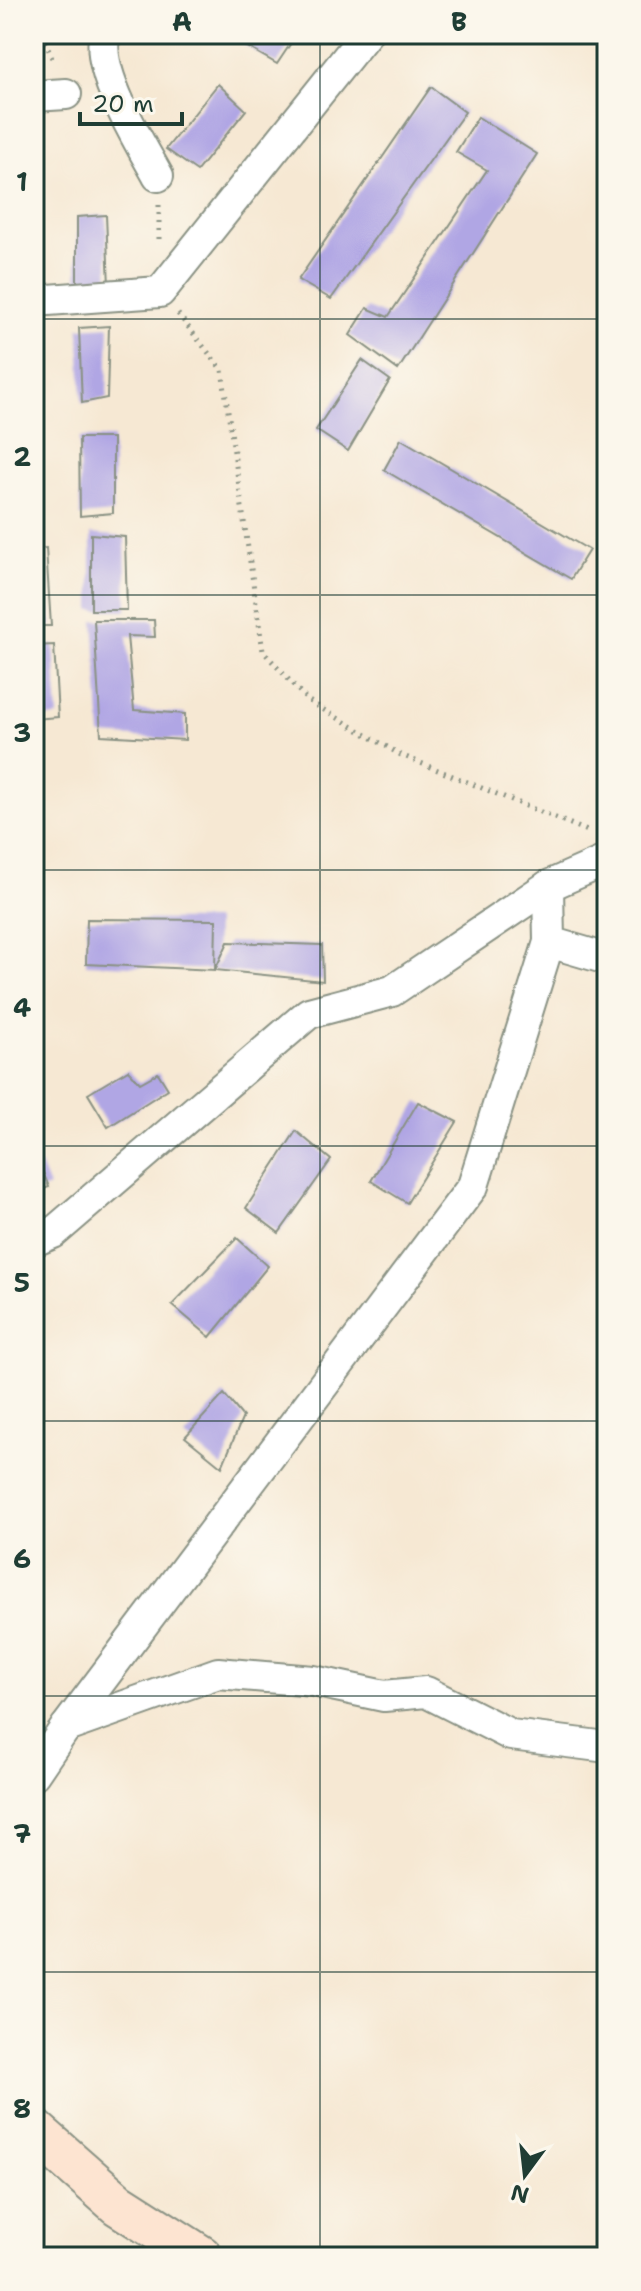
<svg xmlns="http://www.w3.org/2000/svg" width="641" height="2291" font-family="'Shantell Sans',sans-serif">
<rect width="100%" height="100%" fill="#fbf7ec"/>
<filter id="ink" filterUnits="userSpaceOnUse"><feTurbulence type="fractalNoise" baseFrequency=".0125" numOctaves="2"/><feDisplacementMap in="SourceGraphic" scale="16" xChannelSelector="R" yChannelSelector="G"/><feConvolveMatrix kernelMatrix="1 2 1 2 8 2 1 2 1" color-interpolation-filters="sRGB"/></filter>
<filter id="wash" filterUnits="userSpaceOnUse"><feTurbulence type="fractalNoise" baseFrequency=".006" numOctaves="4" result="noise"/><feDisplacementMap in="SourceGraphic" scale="32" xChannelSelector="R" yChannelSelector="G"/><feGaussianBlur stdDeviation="1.8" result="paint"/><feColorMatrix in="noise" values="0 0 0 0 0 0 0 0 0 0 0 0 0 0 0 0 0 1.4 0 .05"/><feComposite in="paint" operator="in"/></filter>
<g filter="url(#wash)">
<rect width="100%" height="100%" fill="#f6e8d3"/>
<g id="blocks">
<g fill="#b0a6e4">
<polygon points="245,34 297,34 277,64 239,42"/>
<polygon points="218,84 246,110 197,171 166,149"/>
<polygon points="431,87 465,112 331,299 298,280"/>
<polygon points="478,117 537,154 398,370 350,335 367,308 388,317 487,170 456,152"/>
<polygon points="106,215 109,286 77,284 77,217"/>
<polygon points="109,326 107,398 82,403 79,328"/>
<polygon points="362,360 390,380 348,451 316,430"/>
<polygon points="79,438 113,438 113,513 80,516"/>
<polygon points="401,439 589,550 571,579 384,470"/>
<polygon points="34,498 36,498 38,520 34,520"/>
<polygon points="91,534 125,537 127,610 91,610"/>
<polygon points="46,548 51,626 34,626 34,549"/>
<polygon points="94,620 154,620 155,637 127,636 134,710 185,714 185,740 101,735"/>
<polygon points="54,645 58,717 34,719 34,646"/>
<polygon points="87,919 216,920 215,970 86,964"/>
<polygon points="228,942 322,945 323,981 215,970"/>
<polygon points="128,1070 140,1083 158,1073 168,1089 108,1127 88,1094"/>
<polygon points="418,1102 457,1122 407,1203 371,1181"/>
<polygon points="296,1131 331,1160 279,1233 246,1208"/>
<polygon points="38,1160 49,1187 34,1193 34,1161"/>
<polygon points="237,1238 268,1266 210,1337 172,1305"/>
<polygon points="224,1394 243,1417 222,1467 185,1437"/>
</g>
</g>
</g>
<g filter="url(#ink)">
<use href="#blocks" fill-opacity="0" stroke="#8a9284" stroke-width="2"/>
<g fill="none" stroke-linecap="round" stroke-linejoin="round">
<g stroke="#8a9284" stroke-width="34">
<g id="minor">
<path d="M105 34C94 70 140 143 158 176"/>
<polyline points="34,96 66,94"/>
<polyline points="34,301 160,292 366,34"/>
<polyline points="548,886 549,942 607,959"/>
<polyline points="34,1241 53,1233 309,1013 392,991 548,886 607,860"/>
<polyline points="66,1727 218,1673 313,1681 384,1696 426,1692 511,1735 607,1747"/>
<polyline points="34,1774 66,1727 473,1186 549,942"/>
</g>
</g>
<g stroke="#8a9284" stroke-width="46">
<polyline id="secondary" points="34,2130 118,2204 201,2257"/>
</g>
<g stroke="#8a9284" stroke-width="5" stroke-dasharray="2 6" stroke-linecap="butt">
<polyline points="42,34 54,63"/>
<polyline points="159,205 159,243"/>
<polyline points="178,314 222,370 263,651 307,700 401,755 590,832"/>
</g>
<use href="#minor" stroke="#fff" stroke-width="30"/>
<use href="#secondary" stroke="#fde4d1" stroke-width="42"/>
</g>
</g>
<path fill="none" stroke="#1f3d34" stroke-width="2" stroke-opacity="0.55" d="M320 34V2257M34 319H607M34 595H607M34 870H607M34 1146H607M34 1421H607M34 1696H607M34 1972H607"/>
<rect width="641" height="2291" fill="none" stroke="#fbf7ec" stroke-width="88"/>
<g transform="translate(525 2175) rotate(195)" stroke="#fbf7ec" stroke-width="6" paint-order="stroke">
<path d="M0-6L14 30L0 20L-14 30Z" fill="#1f3d34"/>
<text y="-12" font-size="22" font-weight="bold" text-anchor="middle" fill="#1f3d34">N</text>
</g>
<path d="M80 112v12h102v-12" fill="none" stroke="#1f3d34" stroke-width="4"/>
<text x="92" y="112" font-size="24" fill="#1f3d34" stroke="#fbf7ec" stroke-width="6" paint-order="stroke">20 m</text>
<rect x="44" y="44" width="553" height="2203" fill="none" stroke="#1f3d34" stroke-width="3"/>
<g font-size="26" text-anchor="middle" font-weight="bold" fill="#1f3d34">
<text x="182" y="31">A</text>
<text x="459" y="31">B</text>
<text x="22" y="191">1</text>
<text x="22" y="466">2</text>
<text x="22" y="742">3</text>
<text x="22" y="1017">4</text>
<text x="22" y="1292">5</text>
<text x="22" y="1568">6</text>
<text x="22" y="1843">7</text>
<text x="22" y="2118">8</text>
</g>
</svg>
